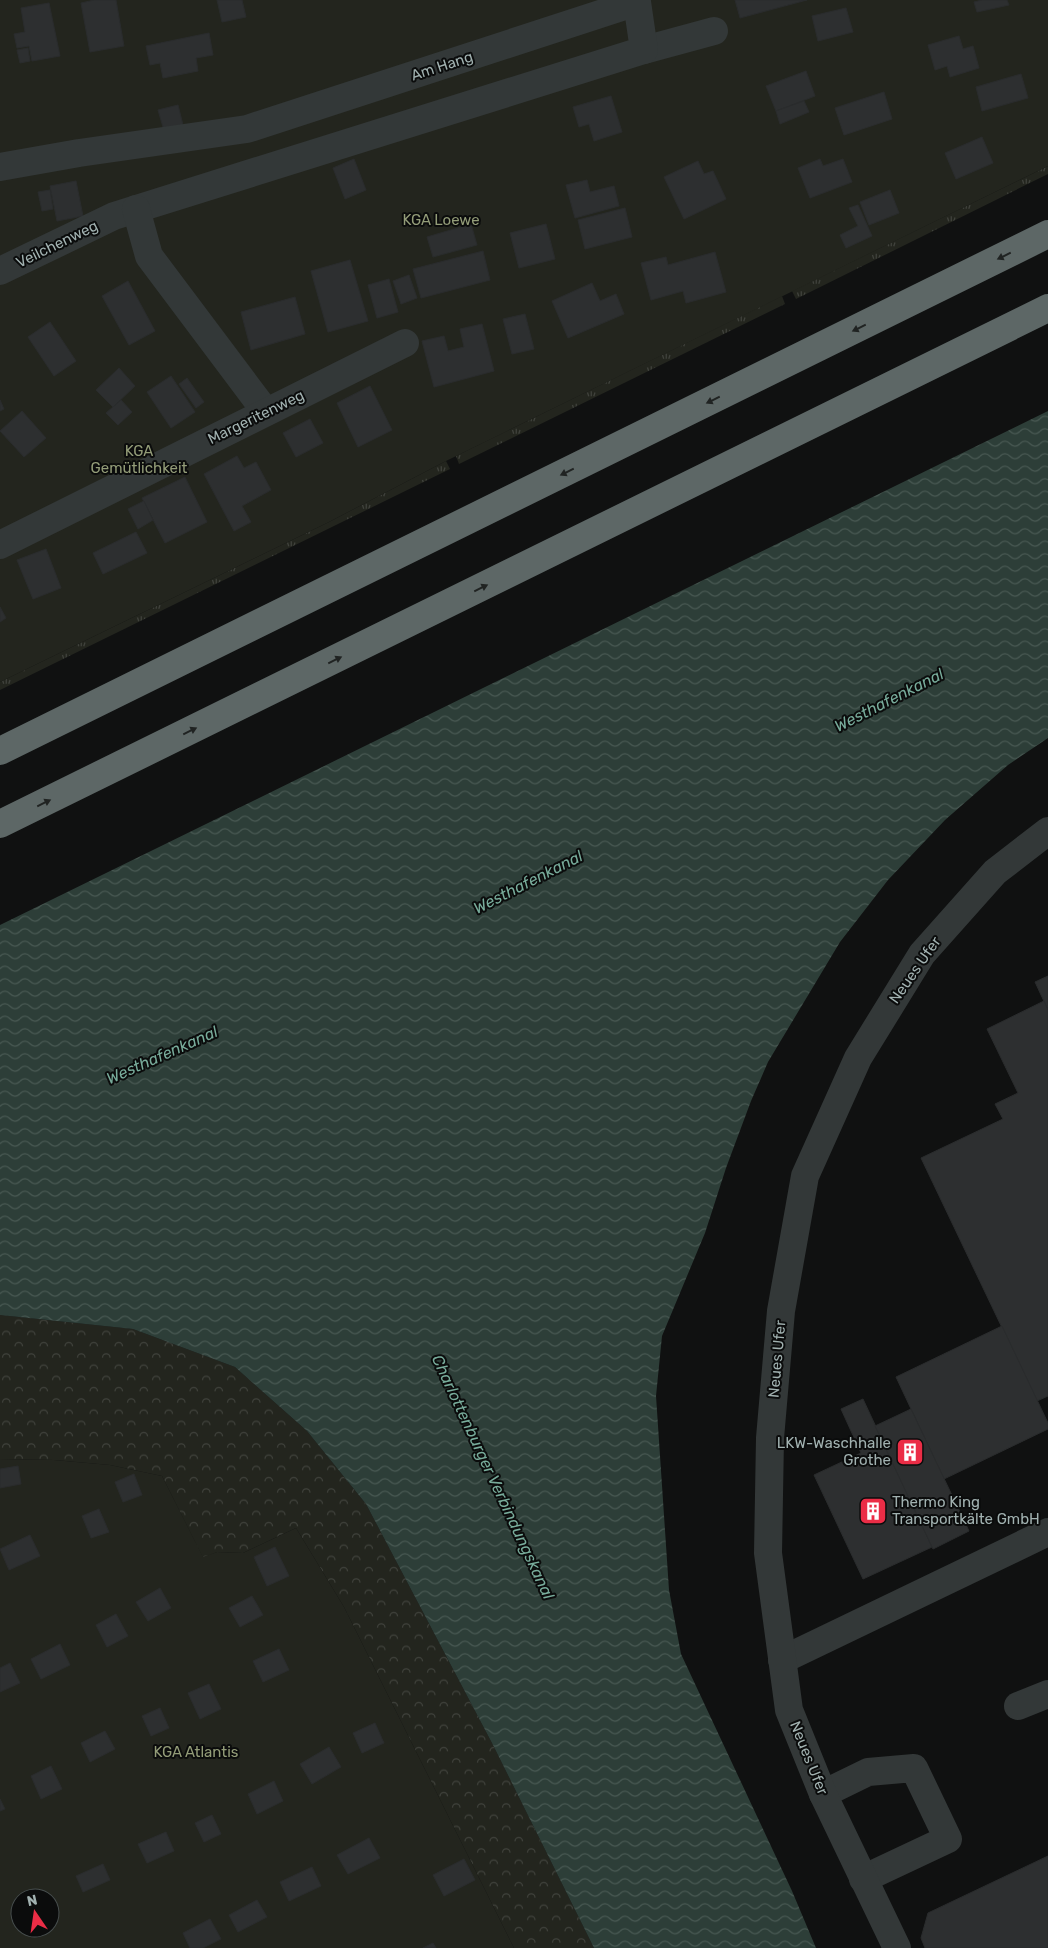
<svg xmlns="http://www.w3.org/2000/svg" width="1048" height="1948" font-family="Rubik,sans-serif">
<defs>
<pattern id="grass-tufts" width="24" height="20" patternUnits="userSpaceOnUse" patternTransform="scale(1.25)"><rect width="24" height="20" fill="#23251e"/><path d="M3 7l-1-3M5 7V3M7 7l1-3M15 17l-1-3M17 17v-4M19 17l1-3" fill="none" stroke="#40423c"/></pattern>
<pattern id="park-crowns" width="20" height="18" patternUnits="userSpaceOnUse" patternTransform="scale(1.25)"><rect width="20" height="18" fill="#23251e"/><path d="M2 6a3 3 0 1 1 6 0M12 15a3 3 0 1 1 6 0" fill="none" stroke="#40423c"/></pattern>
<pattern id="water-waves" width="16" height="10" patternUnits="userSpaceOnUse" patternTransform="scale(1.25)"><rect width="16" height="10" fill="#2d3e38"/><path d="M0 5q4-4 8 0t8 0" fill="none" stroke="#485852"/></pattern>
</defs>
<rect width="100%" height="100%" fill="#101111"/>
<g fill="url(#grass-tufts)">
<polygon points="1048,166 1048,174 796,299 792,291"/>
<polygon points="782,296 785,304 459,464 456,456"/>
<polygon points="446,461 450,469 0,690 0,682 329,522"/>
</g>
<polygon fill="url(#park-crowns)" points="0,1315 133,1329 235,1367 307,1431 366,1504 493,1745 594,1948 514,1948 344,1607 296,1528 243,1553 217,1552 203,1558 162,1476 110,1465 54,1460 0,1459"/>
<g fill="#23251e" fill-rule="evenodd">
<polygon points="0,0 1048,0 1048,166 446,461 329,522 0,682"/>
<path d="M0 1459 54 1460 110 1465 162 1476 203 1557 217 1552 243 1553 296 1528 344 1607 514 1948H0ZM20 1898H50V1928H20Z"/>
</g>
<polygon fill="url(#water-waves)" points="1048,411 1048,738 1008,765 945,820 888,880 840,942 768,1062 751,1101 726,1168 705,1233 662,1336 656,1396 669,1590 681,1654 792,1891 816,1948 594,1948 493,1745 366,1504 307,1431 235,1367 133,1329 0,1315 0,925"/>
<g fill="#2d2f30" stroke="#2a2c2d">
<polygon points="94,0 116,0 124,46 90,52 81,3"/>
<polygon points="217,0 242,0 246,17 222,22"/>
<polygon points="735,0 807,0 740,18"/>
<polygon points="982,0 1007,0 1009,5 977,12 974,2"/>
<polygon points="49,3 60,56 32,61 29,46 17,48 14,34 25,32 21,8"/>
<polygon points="846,8 853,32 818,41 812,16"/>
<polygon points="209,33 213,55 196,58 198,71 163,78 160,63 150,65 146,46"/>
<polygon points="959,36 963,49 973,46 979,68 950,77 947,66 935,70 928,45"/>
<polygon points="28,48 30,61 20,63 17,50"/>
<polygon points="806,71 815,96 776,111 766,86"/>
<polygon points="1021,74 1028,98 982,111 976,87"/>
<polygon points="884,92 892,119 844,135 835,108"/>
<polygon points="611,96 622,132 594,141 589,124 579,127 573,107"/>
<polygon points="804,101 809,112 780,124 776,111"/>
<polygon points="178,105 184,129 165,134 158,110"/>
<polygon points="982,137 993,163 956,179 945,153"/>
<polygon points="354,159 366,190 345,199 333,168"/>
<polygon points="820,159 823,166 843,159 852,182 810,198 798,168"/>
<polygon points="698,161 704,174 713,171 726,199 684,219 664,177"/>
<polygon points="587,180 590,192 614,186 619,206 575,218 566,185"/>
<polygon points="76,181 83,216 57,221 50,186"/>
<polygon points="50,190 53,209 42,211 38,192"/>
<polygon points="890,190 899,213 869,225 860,202"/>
<polygon points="858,205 872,236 846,248 840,235 858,226 849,208"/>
<polygon points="625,208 632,237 585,249 578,220"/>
<polygon points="471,224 477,245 433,257 427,237"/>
<polygon points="546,224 555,259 519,268 510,233"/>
<polygon points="483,251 490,280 421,298 413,269"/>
<polygon points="715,252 726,292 686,303 683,291 651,300 641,263 666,257 668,265"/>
<polygon points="350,260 368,321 328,332 311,271"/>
<polygon points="409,275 417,298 401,304 393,281"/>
<polygon points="389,279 398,312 377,318 368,285"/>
<polygon points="128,281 155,331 129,345 102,296"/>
<polygon points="592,283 600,301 616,294 624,314 568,338 552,301"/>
<polygon points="295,297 305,334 251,350 241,312"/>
<polygon points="525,314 534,349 512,354 503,319"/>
<polygon points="50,322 76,361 54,376 28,337"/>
<polygon points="482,324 494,371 434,387 422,341 444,336 448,351 464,347 460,329"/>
<polygon points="119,368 135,386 113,407 96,390"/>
<polygon points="171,376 195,412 171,428 147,392"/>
<polygon points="187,378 204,402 196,408 179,384"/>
<polygon points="370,386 392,430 358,447 337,403"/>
<polygon points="0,400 4,409 0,411"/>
<polygon points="121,400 132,412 118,425 106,413"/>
<polygon points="22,411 46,438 24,457 0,431"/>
<polygon points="310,419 323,443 296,457 283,433"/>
<polygon points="237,456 244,468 256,462 271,490 242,506 251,522 234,531 204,474"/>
<polygon points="185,477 207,522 165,543 142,498"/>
<polygon points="144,501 153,520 138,529 128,509"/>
<polygon points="136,532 147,553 103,574 93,553"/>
<polygon points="46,549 61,588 33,599 17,560"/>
<polygon points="0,607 6,618 0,622"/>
<polygon points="1048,976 1048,1010 1035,982"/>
<polygon points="1044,1001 1048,1010 1048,1396 1037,1401 921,1158 1003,1119 995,1104 1018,1093 987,1029"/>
<polygon points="1002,1326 1048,1423 1048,1429 944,1479 896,1377"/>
<polygon points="863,1399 932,1547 863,1579 814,1475 861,1453 841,1409"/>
<polygon points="911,1409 969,1531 933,1549 875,1426"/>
<polygon points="18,1466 21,1484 0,1488 0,1469"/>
<polygon points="134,1474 142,1495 123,1502 115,1482"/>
<polygon points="99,1509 109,1532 91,1538 82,1516"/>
<polygon points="30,1535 40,1556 9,1570 0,1549"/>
<polygon points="275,1547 289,1576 267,1586 254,1557"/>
<polygon points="160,1588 171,1608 148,1621 136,1602"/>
<polygon points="252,1596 263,1615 240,1627 229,1608"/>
<polygon points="116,1614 128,1636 107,1647 96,1625"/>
<polygon points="60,1644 70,1665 41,1679 31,1659"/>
<polygon points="279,1649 289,1670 263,1682 253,1661"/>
<polygon points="10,1663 20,1683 0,1692 0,1668"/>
<polygon points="209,1684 221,1709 200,1719 188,1693"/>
<polygon points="160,1708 169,1728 151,1736 142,1716"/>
<polygon points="375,1723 384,1743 362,1753 353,1733"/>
<polygon points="105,1731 115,1749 90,1762 81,1743"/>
<polygon points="329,1747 341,1767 312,1784 300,1764"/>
<polygon points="51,1766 62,1789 41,1799 31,1776"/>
<polygon points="274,1781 283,1801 257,1814 248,1794"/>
<polygon points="0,1799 5,1809 0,1811"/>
<polygon points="212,1815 221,1834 204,1842 195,1823"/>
<polygon points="166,1832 174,1851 147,1863 138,1844"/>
<polygon points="369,1838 380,1858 348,1874 337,1855"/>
<polygon points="1048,1856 1048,1948 925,1948 921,1938 928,1913"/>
<polygon points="464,1859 475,1880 444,1896 433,1875"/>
<polygon points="103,1864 110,1880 83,1892 76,1876"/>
<polygon points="312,1867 321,1886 289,1901 280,1882"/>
<polygon points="50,1896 59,1913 50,1918 50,1898 47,1898"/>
<polygon points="257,1900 267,1917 238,1932 229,1915"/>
<polygon points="210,1919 221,1939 203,1948 190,1948 183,1933"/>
<polygon points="433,1943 436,1948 423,1948"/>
</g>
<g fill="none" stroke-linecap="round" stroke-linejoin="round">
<g stroke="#333838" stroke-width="28">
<polyline points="644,50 714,31"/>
<polyline points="0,167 79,153 247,129 637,2 644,50 114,216 0,271"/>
<polyline points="136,209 149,256 266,412"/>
<polyline points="0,545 405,343"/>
<polyline points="782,1660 1048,1532"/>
<polyline points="1018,1706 1048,1694"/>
<polyline points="823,1794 868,1772 914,1768 948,1839 863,1879"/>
<polyline points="897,1948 823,1794 789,1710 768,1553 770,1438 781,1311 805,1176 858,1058 922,954 995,872 1048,831"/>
</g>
<g stroke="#5d6766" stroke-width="28">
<polyline points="0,751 1048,234"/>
<polyline points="0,824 1048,308"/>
</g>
</g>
<defs><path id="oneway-solid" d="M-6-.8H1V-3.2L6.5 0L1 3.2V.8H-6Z" transform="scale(1.25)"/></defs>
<g fill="#202322">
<use href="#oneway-solid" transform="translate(1004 256) rotate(154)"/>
<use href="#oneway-solid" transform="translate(859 328) rotate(154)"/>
<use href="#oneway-solid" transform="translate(713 400) rotate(154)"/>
<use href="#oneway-solid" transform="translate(567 472) rotate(154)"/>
<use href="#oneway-solid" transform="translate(481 588) rotate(-26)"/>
<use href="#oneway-solid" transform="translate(335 660) rotate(-26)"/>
<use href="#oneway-solid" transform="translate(190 731) rotate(-26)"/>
<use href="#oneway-solid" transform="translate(44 803) rotate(-26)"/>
</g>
<defs>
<g id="building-square" transform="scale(1.4375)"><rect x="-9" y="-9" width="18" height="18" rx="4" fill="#eb2d46" stroke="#0b0c0c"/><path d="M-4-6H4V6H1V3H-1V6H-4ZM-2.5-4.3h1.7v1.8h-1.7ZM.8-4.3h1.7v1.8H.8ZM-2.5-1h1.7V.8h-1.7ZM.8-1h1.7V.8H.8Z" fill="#fff"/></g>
</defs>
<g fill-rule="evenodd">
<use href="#building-square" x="910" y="1452"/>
<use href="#building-square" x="873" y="1511"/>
</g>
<g text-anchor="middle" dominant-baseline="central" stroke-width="4" stroke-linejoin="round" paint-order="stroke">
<g font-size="15" fill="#a1b1b0" stroke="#0b0c0c">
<text transform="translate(442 66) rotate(-18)">Am Hang</text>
<text transform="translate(57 244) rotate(-26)">Veilchenweg</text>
<text transform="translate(256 417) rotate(-26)">Margeritenweg</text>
<text transform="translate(915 970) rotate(-55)">Neues Ufer</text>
<text transform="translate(777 1359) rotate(-85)">Neues Ufer</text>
<text transform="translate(809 1758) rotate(68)">Neues Ufer</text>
</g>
<g font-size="15" fill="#939c78" stroke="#0b0c0c">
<text x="441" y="220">KGA Loewe</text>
<text x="139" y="451">KGA<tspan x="139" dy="17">Gemütlichkeit</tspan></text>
<text x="196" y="1752">KGA Atlantis</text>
</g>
<g font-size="15" fill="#a1b1b0" stroke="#0b0c0c" text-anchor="end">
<text x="891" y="1443">LKW-Waschhalle<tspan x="891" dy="17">Grothe</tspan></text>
<text x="892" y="1502" text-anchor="start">Thermo King<tspan x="892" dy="17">Transportkälte GmbH</tspan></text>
</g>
<g font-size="16" font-style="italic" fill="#78ac9b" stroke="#0b0c0c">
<text transform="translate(889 700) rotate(-27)">Westhafenkanal</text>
<text transform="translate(528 882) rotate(-27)">Westhafenkanal</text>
<text transform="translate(162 1055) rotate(-24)">Westhafenkanal</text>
<text transform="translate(493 1477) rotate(65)">Charlottenburger Verbindungskanal</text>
</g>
</g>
<g transform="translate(35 1913) rotate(347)"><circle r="24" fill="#0b0c0c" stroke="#474e4e"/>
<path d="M0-4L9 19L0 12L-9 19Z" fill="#eb2d46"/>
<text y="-8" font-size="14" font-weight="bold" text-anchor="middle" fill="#a1b1b0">N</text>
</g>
</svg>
